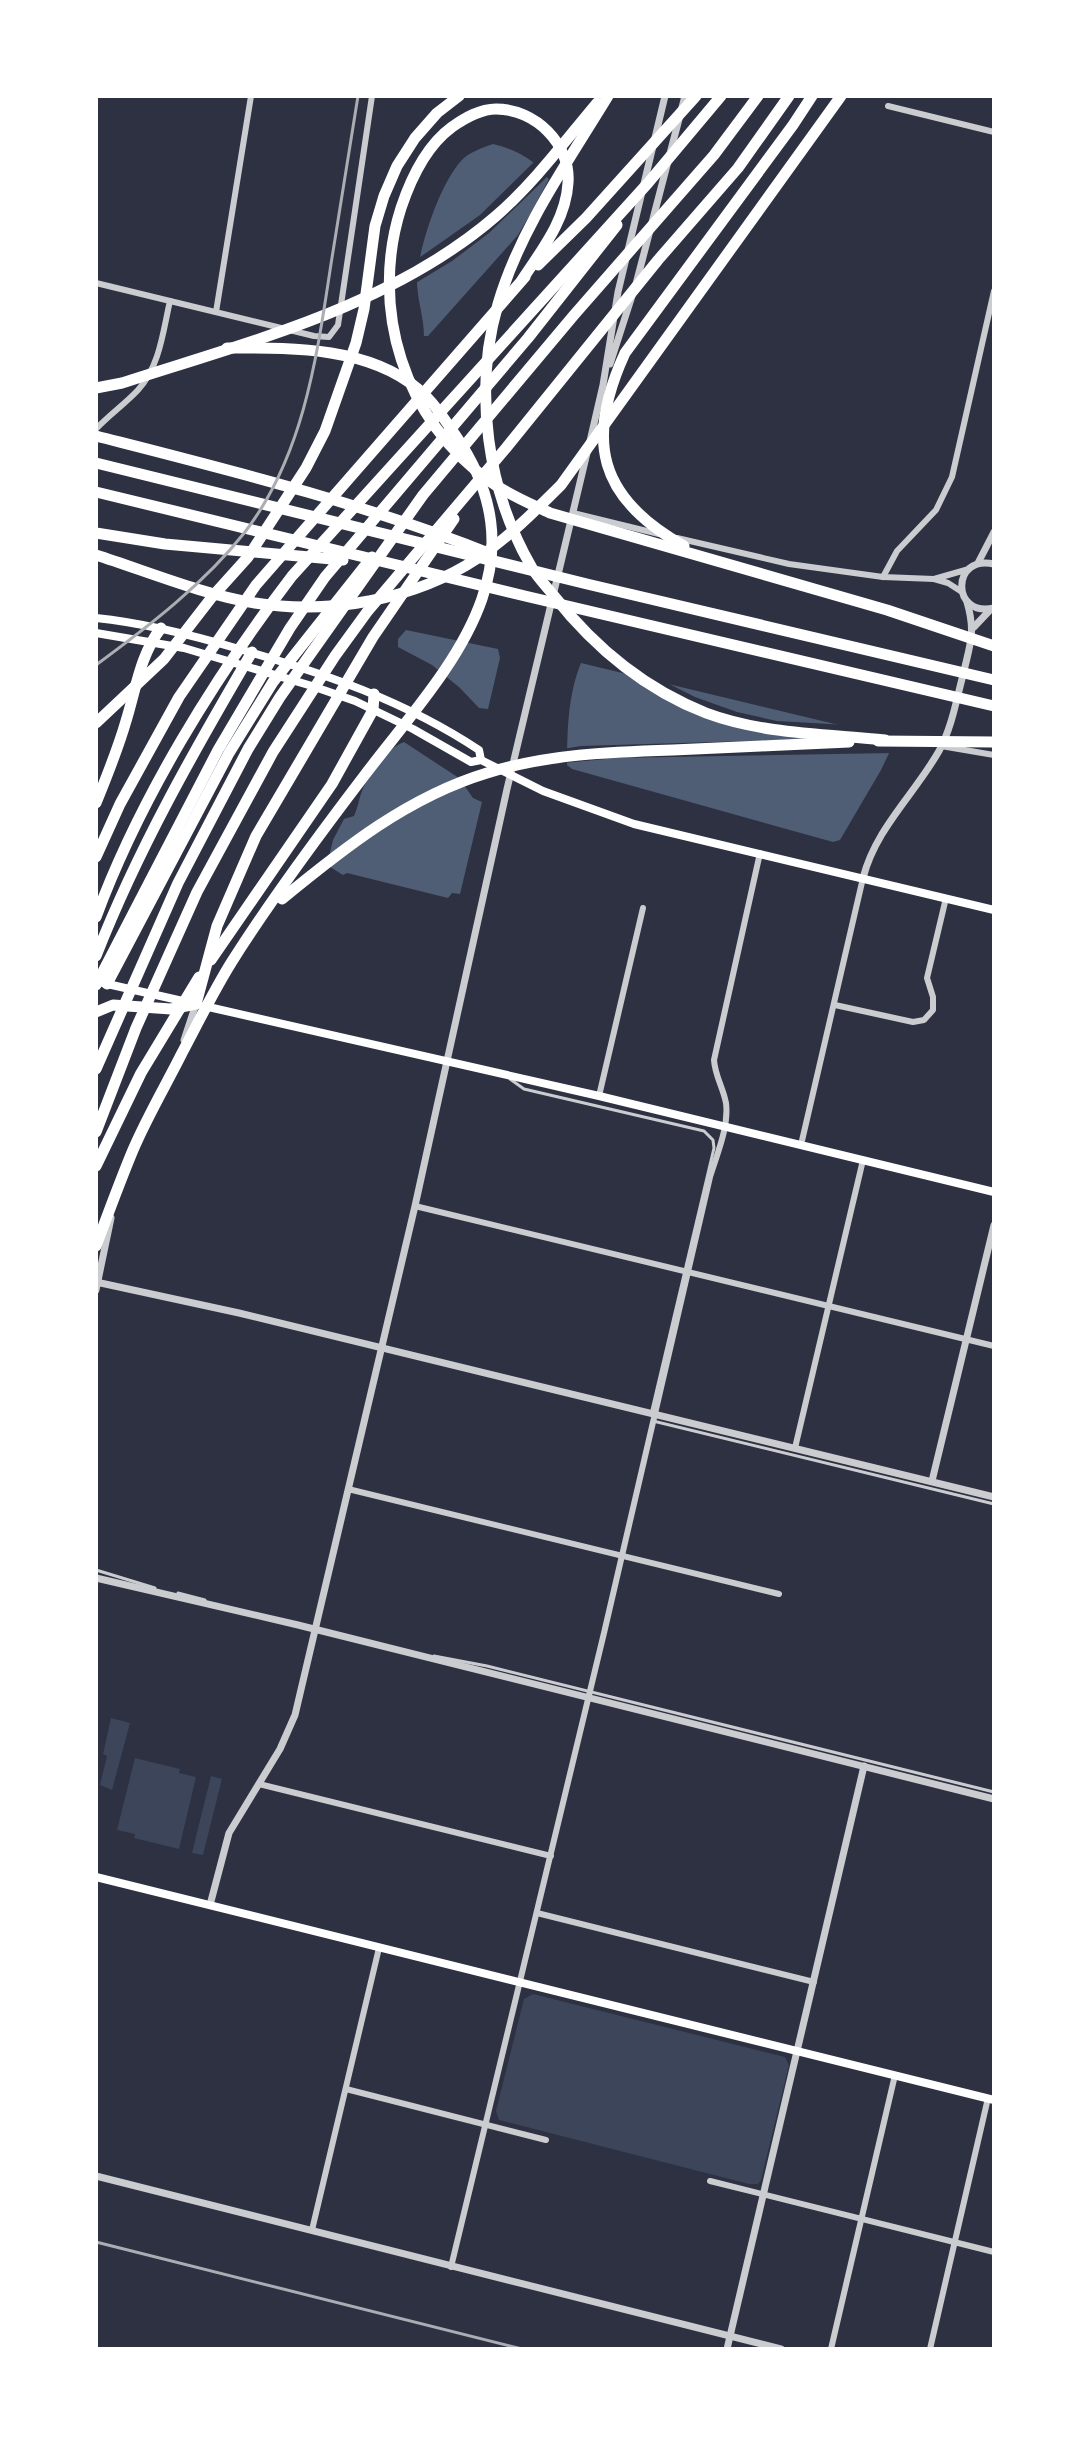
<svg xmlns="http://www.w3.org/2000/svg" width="1090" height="2445" font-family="Figtree,sans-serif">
<rect width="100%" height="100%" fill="#2d3142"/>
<g fill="#3c4559">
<polygon points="111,1718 130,1723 112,1790 100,1785 107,1756 103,1754"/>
<polygon points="135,1758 180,1769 179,1773 196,1777 179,1849 134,1838 135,1834 117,1830"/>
<polygon points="211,1776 222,1779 203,1855 192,1853"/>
<polygon points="533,1994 785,2057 789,2065 761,2180 758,2184 749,2184 499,2120 496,2111 524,1999"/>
</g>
<g fill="#4f5d75">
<path d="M493 144C515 149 538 161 550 181L518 235 428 336H424C424 316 416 297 417 276 420 244 440 184 461 161 469 152 482 148 493 144Z"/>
<polygon points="406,630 498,649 500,658 488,709 479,708 460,688 432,665 398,647 398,639"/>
<path d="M581 663 889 737 893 745 881 770 840 840 833 842 572 769 567 765C567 731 568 694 581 663Z"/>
<path d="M404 742 459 778 473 798 482 802 460 894 452 893 448 898 347 873 343 875 327 865 333 840 344 819 354 816C358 807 359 799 362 791 369 773 386 749 404 742Z"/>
</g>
<g fill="#2d3142">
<polygon points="536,160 554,180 521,237 511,250 549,179 547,177 489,233 452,261 414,284 416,260 480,215"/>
<polygon points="616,667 653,676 695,697 737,712 777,721 864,726 891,733 896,746 893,753 616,758 563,763 563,749 581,746 813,739 657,695"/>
</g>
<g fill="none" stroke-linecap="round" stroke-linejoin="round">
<g stroke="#caccd0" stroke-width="3">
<polyline points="510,1079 524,1089 704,1131 713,1140 714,1148 652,1410"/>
<polyline points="653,1421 994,1504"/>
<polyline points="96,1570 155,1588"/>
<polyline points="178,1593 205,1600"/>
<polyline points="434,1656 487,1666 994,1792"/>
</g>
<g stroke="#caccd0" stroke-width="6">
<polyline points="888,106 994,132"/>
<polyline points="96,283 314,336 329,337 338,325 372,96"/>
<polyline points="216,312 251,96"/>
<path d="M96 429C109 415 125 404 138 390 160 366 163 331 170 301"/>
<polyline points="573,513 659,534"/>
<polyline points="677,538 789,564 883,577 934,579 948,583 962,592"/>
<polyline points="883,577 897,551 936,510 952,477 994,291"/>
<polyline points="934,579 969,569"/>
<polyline points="941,746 994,755"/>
<polyline points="835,1005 913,1022 924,1020 933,1010 933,997 927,978 946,898"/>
<polyline points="599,1096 643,908"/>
<polyline points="801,1145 863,878"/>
<polyline points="415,1206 994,1346"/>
<polyline points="795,1448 863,1160"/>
<polyline points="348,1489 779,1594"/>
<polyline points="259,1784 551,1856"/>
<polyline points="537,1913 814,1982"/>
<polyline points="346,2089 546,2140"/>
<polyline points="710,2181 994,2252"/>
<polyline points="312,2230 379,1948"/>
<path d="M451 2267 604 1633 710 1177C717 1154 729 1127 726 1103 723 1087 715 1076 714 1060L760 853"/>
<polyline points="831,2349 895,2075"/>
<polyline points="930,2349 988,2098"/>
</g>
<g stroke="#caccd0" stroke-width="7">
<polyline points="636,284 685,96"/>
<polyline points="610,364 632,296"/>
<polyline points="590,441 603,385 618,292 665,96"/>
<polyline points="978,563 994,532"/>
<path d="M994 564C951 554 951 618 994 608"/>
<polyline points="974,627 991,609"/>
<path d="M863 878C876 828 914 795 939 751 952 727 956 701 963 675 970 644 976 633 967 602"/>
<polyline points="184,1040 196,1004"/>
<polyline points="96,1282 239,1313 994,1497"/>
<polyline points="96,1290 111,1218"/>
<polyline points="932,1481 994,1225"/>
<polyline points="96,1578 298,1625 994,1799"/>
<polyline points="210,1905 229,1833 280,1749 295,1715 415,1206 507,789 587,453"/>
<polyline points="96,2176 781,2349"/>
<polyline points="727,2349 864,1766"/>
</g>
<g stroke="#fff" stroke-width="8">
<path d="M96 618C145 623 192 635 239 649 324 673 405 701 479 750L481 760"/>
<polyline points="96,633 184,648 312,686 355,701 413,729 471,762 481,760 543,791 634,824 994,910"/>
<polyline points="103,983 187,1002"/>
<polyline points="204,1006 599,1096 994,1192"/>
<polyline points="96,1877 994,2100"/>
</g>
<g stroke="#fff" stroke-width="11">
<path d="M608 96C568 162 520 229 498 304 473 390 487 491 532 568 538 578 547 587 554 596 595 648 645 689 706 713 762 734 826 734 885 740"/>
<polyline points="538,265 586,218 696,96"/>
<path d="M522 280C541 251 566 220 568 183 571 144 535 109 496 109 480 109 465 118 452 127 426 146 411 178 401 208 369 308 404 421 491 482 509 495 529 503 550 513L887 610 994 646"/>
<path d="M96 388 122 383C251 341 392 306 496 216 534 183 565 141 597 103"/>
<path d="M96 436C229 470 363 503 491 554"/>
<polyline points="96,463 587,584 994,680"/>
<polyline points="96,492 525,596 994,706"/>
<polyline points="96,533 165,544 343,560"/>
<path d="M684 546C598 498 585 440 625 353L793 125 812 96"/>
<path d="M96 555C146 571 204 595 255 603 329 615 415 600 478 558 509 537 535 511 561 485L841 96"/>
<polyline points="96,723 164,659 212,597 248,557 306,468 325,431 356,343 364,309 375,226 384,196 397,166 415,138 437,113 459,96"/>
<polyline points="878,741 994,742"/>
<path d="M96 803C107 776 118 749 126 721 136 689 140 655 161 628"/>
<polyline points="96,857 120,804 179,697 256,585 525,277"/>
<path d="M282 899C344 848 408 797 487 773 548 754 610 752 673 750 732 747 790 745 849 742"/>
<path d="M96 917C140 798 215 677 292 576L648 183 721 96"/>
<path d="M96 956C138 849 194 751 252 652"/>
<polyline points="211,960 332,784 373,710 374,694"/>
<polyline points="107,984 229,753 273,682 372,557"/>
<polyline points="96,985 218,750 290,628 325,577 528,338 617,225"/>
<polyline points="96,1012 113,1005 171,1009 196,1004 217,926 256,836 373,637 454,519"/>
<polyline points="96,1069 178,883 248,749 280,697 423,495 574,315 714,155 758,96"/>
<polyline points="96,1132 136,1028 197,892 273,752 335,656 367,612 506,448 658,260 738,168 789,96"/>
<polyline points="96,1166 141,1073 199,977"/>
<path d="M96 1246C108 1214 120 1181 133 1150 147 1117 166 1085 182 1053 198 1023 213 992 231 963 270 901 319 835 364 776 444 671 548 572 456 436 445 420 433 401 418 389 367 346 289 348 227 348"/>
</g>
<g stroke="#abadb3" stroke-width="3">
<path d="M96 665C149 626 204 584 245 532 304 455 317 356 331 264 340 208 349 152 358 96"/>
<polyline points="96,2242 522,2349"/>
</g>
</g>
<rect width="1090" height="2445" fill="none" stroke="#ffffff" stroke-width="196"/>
</svg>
